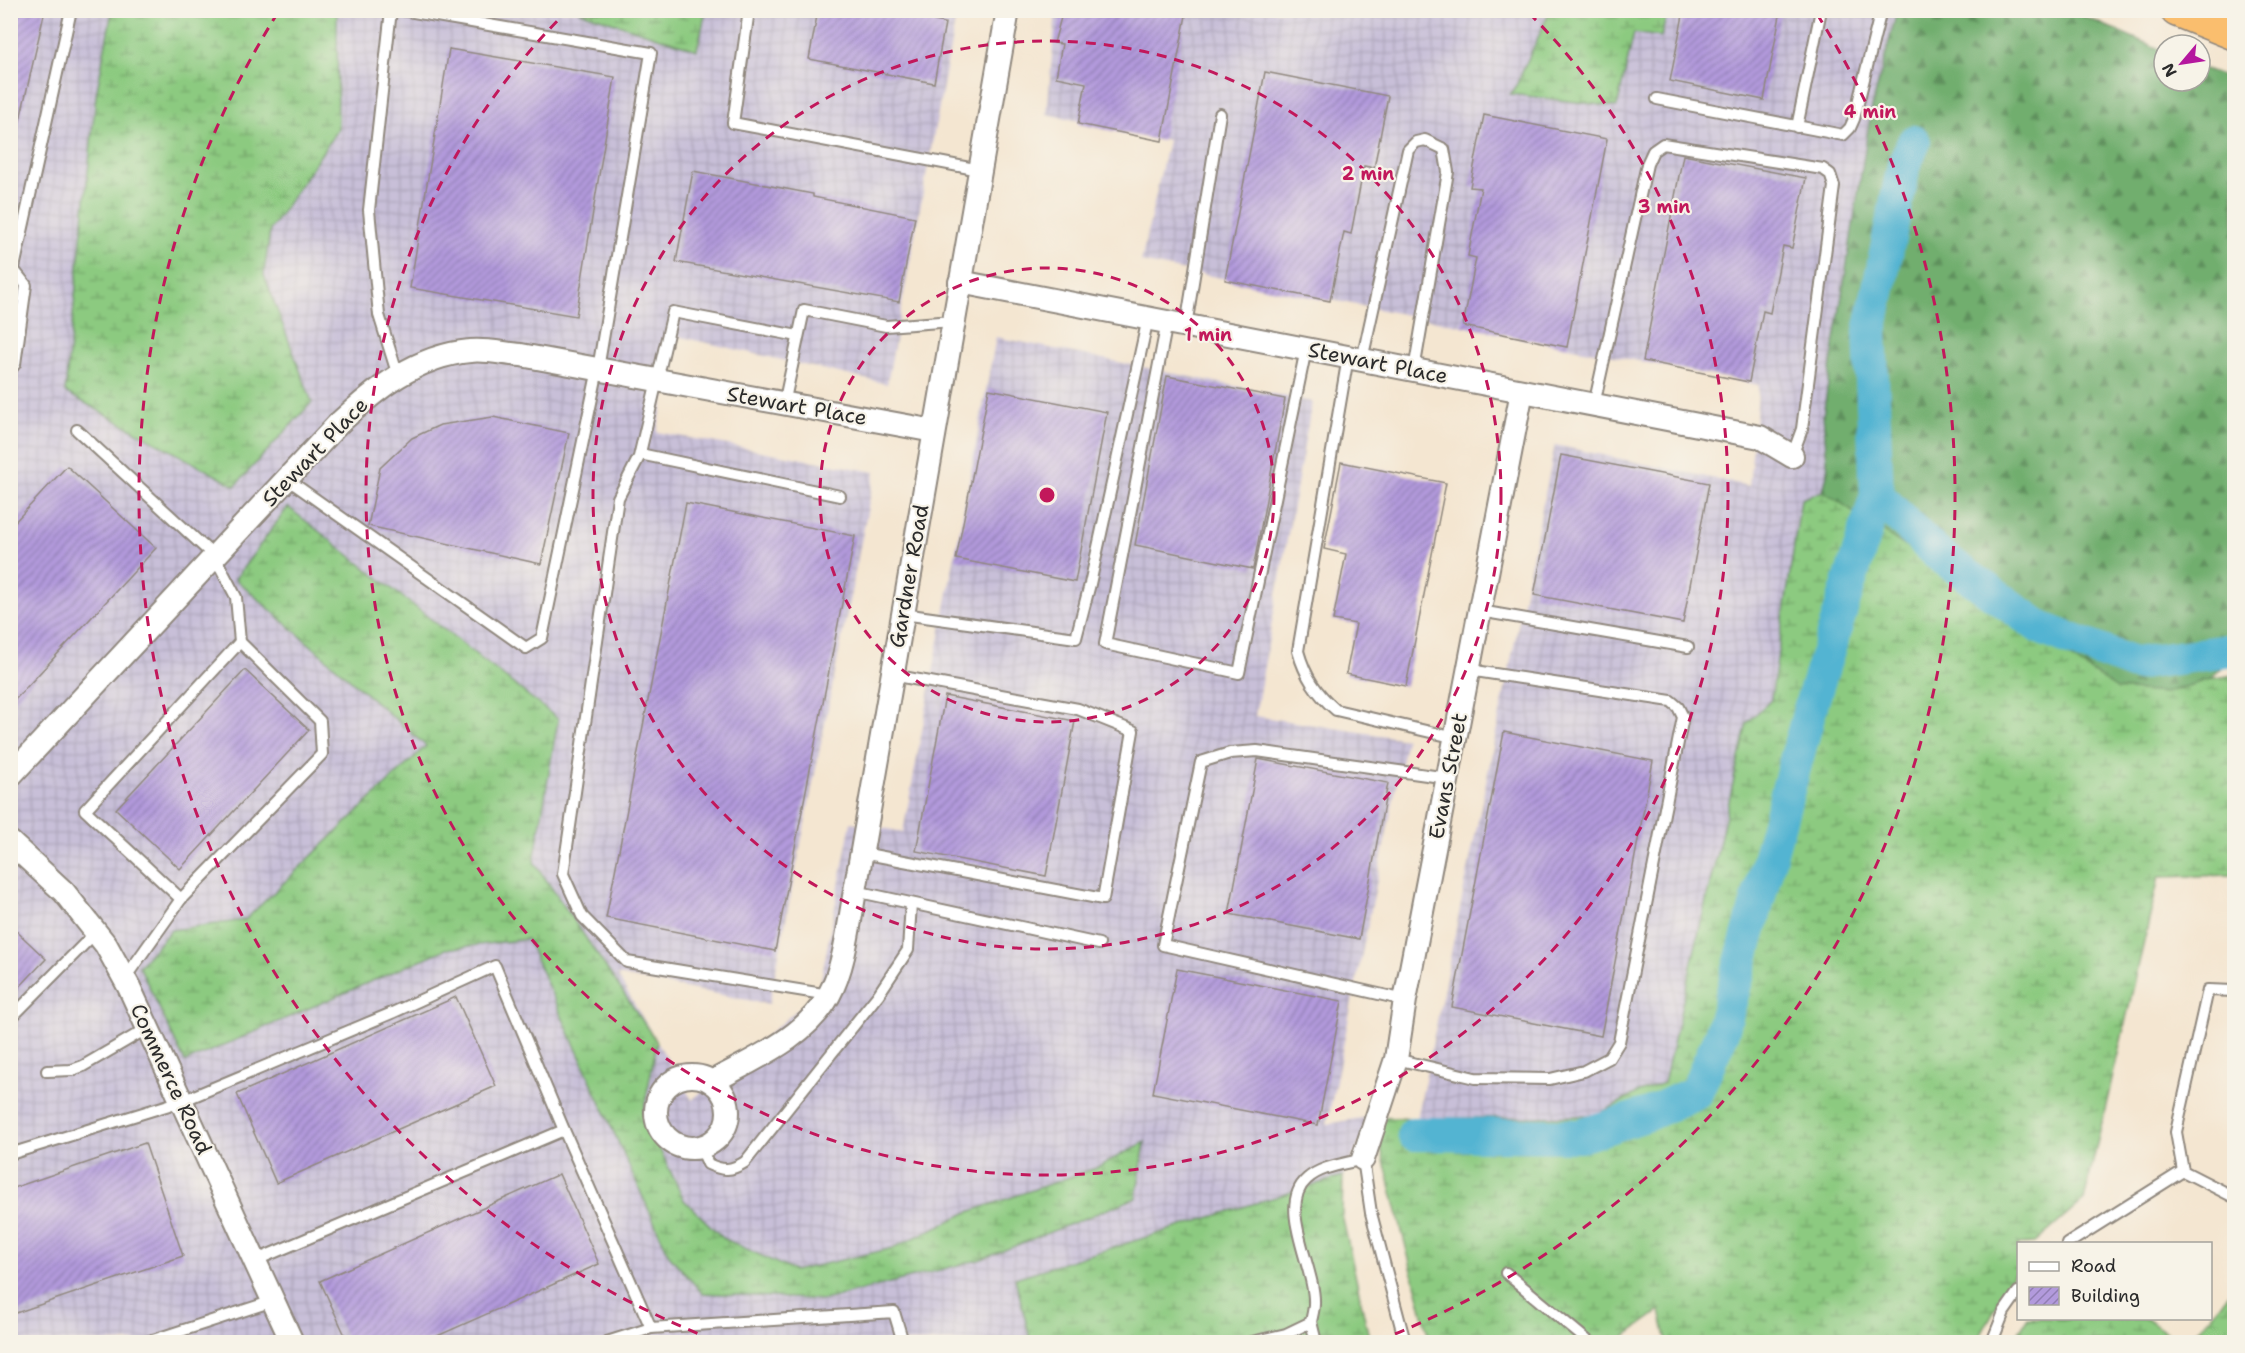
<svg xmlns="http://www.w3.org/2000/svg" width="2245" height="1353" font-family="'Shantell Sans',sans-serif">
<defs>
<pattern id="industrial-grid" width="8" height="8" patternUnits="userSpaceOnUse" patternTransform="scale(1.5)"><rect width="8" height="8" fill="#c8bfd8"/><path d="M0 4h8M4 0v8" fill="none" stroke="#aca4ba"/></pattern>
<pattern id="forest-firs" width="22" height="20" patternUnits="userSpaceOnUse" patternTransform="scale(1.5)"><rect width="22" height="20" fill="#71ae6e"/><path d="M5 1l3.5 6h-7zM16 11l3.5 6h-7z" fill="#5d8e5b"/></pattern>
<pattern id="wetland-marsh" width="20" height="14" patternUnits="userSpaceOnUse" patternTransform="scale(1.5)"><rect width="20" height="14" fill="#8cca80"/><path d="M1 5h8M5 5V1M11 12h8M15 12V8" fill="none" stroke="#73a469"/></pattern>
<pattern id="building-hatch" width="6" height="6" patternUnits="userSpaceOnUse" patternTransform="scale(1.5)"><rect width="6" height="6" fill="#b29adc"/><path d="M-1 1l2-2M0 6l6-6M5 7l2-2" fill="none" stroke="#917eb3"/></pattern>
</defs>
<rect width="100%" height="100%" fill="#f7f3e8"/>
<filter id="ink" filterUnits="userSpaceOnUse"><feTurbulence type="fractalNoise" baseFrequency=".0167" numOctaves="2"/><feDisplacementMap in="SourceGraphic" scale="12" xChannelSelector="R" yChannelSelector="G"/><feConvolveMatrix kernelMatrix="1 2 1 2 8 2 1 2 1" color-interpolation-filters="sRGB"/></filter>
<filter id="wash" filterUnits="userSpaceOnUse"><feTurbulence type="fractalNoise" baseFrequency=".008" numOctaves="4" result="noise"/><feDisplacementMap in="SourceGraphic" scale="24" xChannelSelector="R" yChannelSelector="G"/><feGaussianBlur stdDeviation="1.35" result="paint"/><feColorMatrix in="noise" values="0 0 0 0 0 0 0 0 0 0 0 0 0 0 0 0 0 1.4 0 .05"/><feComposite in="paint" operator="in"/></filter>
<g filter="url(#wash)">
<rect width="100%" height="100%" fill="#f4e6d1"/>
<g fill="url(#industrial-grid)">
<polygon points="10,11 112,11 96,95 65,392 311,402 264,275 270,230 338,129 337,11 578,11 696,50 706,11 957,11 887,384 677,336 657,432 875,472 769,1004 617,975 692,1100 819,991 851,822 903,832 996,337 1312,402 1255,716 1406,739 1327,1124 1373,1116 1343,1176 1015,1278 1031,1342 11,1342"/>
<polygon points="1056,11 1897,11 1871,111 1823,415 1828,471 1823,491 1801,499 1771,700 1747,723 1664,1083 1639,1092 1595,1116 1417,1119 1555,445 1749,486 1759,385 1141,262 1168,140 1047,114"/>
</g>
<polygon fill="url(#forest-firs)" stroke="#4e6c4c" stroke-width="1.5" points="1897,11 2072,11 2164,51 2164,81 2200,81 2200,67 2234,80 2234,656 2210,679 2165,693 2117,690 1823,491 1828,471 1823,415 1871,111"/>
<g fill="url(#wetland-marsh)" stroke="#5c7a56" stroke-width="1.5">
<polygon points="112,11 337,11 338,129 270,230 264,275 312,402 235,486 65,392 96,95"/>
<polygon points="578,11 706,10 706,11 697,50"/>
<polygon points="1550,11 1668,11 1661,37 1634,33 1617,107 1510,94 1514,90"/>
<polygon points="1823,491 2117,689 2165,693 2210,679 2234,675 2234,875 2159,877 2084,1200 2035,1243 2018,1244 2018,1266 1977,1342 1667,1342 1660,1311 1617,1342 1430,1342 1373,1117 1417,1119 1595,1116 1639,1092 1664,1083 1747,723 1771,700 1801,499"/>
<polygon points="288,507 558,719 534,862 657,1042 643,1114 684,1200 723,1238 794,1271 893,1248 966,1213 1096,1168 1145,1142 1136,1198 982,1259 824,1300 702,1293 669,1255 527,939 446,949 185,1062 139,966 171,930 245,920 426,746 235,579"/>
<polygon points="1343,1176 1342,1215 1370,1342 1031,1342 1015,1278"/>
<polygon points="2234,1288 2234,1342 2186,1342 2208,1319 2210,1318 2211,1315"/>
<polygon points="2028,1318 2148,1319 2181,1342 2012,1342"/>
</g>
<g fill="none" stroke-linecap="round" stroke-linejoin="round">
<g stroke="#53b4d2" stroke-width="34">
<polyline points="1877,495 1870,332 1904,165 1914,142"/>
<polyline points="1414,1134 1580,1136 1649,1114 1696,1092 1721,1035 1812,702 1877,495 1935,552 2041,628 2134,664 2234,650"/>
</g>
</g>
<g id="blocks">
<g fill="url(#building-hatch)">
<polygon points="10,10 45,10 17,133 10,133"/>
<polygon points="818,10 936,10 934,21 945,23 934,83 809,59"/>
<polygon points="1063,10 1187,10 1162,141 1078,124 1086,83 1056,77 1062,44 1054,43"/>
<polygon points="1684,10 1781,10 1764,100 1670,81"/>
<polygon points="449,49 615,77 576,316 410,288"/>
<polygon points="1265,72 1388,96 1374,168 1364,166 1351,234 1344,232 1330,301 1225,280"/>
<polygon points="1484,115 1607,139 1567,347 1463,326 1476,258 1468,256 1481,188 1470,187"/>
<polygon points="1683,155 1806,178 1792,248 1783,246 1770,313 1763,311 1749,382 1643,361"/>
<polygon points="693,171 813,194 813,197 915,217 899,302 676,262"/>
<polygon points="1167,376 1285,399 1253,569 1135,545"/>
<polygon points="989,389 1107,412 1075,582 956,559"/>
<polygon points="493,417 569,433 541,564 368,526 380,468 412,438 440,425"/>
<polygon points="1561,455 1709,483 1683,623 1534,595"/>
<polygon points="1341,462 1446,483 1406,686 1346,674 1356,624 1333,620 1346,554 1324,549"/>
<polygon points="67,466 156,548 10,705 10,527"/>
<polygon points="686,503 855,536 775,951 606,918"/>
<polygon points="245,670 309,730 180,869 116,809"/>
<polygon points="945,696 1075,721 1046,876 916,851"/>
<polygon points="1504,732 1653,761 1601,1036 1452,1007"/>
<polygon points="1258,759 1388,783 1359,939 1229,914"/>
<polygon points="10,925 46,959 10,997"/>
<polygon points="1177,969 1342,1001 1318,1125 1153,1093"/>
<polygon points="456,997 496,1086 276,1183 237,1094"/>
<polygon points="145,1143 183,1256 10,1315 10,1189"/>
<polygon points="559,1174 599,1264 424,1342 348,1342 320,1281"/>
</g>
</g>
</g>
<g filter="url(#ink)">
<use href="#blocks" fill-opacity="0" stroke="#90887e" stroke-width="1.5"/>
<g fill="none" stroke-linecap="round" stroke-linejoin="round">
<g stroke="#90887e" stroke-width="14">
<g id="lane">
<polyline points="391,10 369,210 379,315 398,376"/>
<polyline points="749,10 733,123 980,170"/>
<polyline points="1657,99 1843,135 1850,128 1854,119 1881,10"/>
<polyline points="1797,127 1821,10"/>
<polyline points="10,265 26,285 15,364 10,370"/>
<polyline points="14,268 71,10"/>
<polyline points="1167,322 1105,644 1239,673 1306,349"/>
<polyline points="1186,326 1220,114"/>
<polyline points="798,336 673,312 639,457 618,498 563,874 582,916 627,962 829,995"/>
<path d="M1348 357 1298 651C1305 676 1316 693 1336 710L1456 738"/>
<polyline points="1362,360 1408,150 1416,142 1425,140 1444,149 1448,172 1414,370"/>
<polyline points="784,404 804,310 886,326 953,321"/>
<polyline points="1594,405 1647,164 1653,151 1663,144 1823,169 1830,174 1834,186 1802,429 1792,456"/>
<polyline points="77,430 215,557 236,597 240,642 320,721 322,754 181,899 125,978"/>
<polyline points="640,454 840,496"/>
<polyline points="287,479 526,648 542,638 598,369 651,53 402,10"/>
<polyline points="1480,611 1688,647"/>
<polyline points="903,614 1076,638 1090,584 1148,318"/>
<polyline points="862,853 1103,899 1133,731 1078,709 892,675"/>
<polyline points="855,891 1099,944"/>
<polyline points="181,899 85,810 240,642"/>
<polyline points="1405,1000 1163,945 1201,762 1230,753 1257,751 1448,778"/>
<polyline points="10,1019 96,932"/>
<polyline points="1396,1059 1475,1078 1550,1079 1584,1071 1609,1058 1619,1042 1683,717 1678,707 1671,701 1469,670"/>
<polyline points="47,1071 72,1070 83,1066 148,1028"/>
<path d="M701 1148 708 1164C723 1171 731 1171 745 1162L878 995 908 950 911 904"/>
<polyline points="10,1154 182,1101 392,1013 495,966 564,1130"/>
<polyline points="2183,1171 2176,1132 2208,990 2234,991"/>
<polyline points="2183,1171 2234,1197"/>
<polyline points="2067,1244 2183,1171"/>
<polyline points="254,1261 564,1130 651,1328 607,1342"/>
<polyline points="1506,1273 1589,1342"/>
<polyline points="1311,1322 1316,1342"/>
<polyline points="651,1328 894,1312 903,1342"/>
<polyline points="147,1342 273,1301"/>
<path d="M1252 1342 1286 1334 1311 1322C1312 1316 1314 1310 1314 1304 1316 1269 1276 1206 1307 1179 1321 1166 1345 1164 1363 1159L1371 1213 1405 1342"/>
<polyline points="1992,1342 2004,1312 2018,1292"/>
</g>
</g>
<g stroke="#90887e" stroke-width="26">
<g id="street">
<polyline points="960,282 1760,437 1792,456"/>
<path d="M10 776 338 424C376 389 416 356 470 351 486 349 505 354 521 355L934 431"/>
<polyline points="10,842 64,892 106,945 129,987 292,1342"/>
<circle cx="692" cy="1112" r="36"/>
<path d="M712 1082C753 1059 806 1038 829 995 845 966 849 923 855 891L1008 10"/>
<polyline points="1363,1159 1396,1059 1405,1000 1522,391"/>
</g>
</g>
<g stroke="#90887e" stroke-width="36">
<polyline id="highway" points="2177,10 2234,33"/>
</g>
<use href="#lane" stroke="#fff" stroke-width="10"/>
<use href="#street" stroke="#fff" stroke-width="22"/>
<use href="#highway" stroke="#fabe6e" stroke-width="33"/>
</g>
</g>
<g fill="none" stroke="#c2185b" stroke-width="3" stroke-dasharray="10 8">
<circle cx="1047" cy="495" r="227"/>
<circle cx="1047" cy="495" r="454"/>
<path d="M1529 13A681 681 0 1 1 565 13"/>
<path d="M714 1340A908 908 0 0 1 277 14M1817 14A908 908 0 0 1 1380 1340"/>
</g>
<g text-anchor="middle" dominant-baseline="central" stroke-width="4.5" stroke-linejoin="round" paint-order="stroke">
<g font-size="21" fill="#2b2b2b" stroke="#f7f3e8">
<text transform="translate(1378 363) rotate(11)">Stewart Place</text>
<text transform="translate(797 406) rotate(10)">Stewart Place</text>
<text transform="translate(315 452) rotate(-46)">Stewart Place</text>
<text transform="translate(909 576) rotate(-80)">Gardner Road</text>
<text transform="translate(1448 776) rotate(-79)">Evans Street</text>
<text transform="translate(171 1079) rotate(65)">Commerce Road</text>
</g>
</g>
<circle cx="1047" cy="495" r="9" fill="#c2185b" stroke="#f7f3e8" stroke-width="3"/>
<g font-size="18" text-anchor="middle" font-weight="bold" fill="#c2185b" stroke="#f7f3e8" stroke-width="4.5" stroke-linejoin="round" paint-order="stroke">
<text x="1870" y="118">4 min</text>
<text x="1368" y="180">2 min</text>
<text x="1664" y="213">3 min</text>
<text x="1208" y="341">1 min</text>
</g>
<rect width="2245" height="1353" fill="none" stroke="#f7f3e8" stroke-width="36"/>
<rect x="2017" y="1242" width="195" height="78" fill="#f7f3e8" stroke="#a5a39c" stroke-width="1.5"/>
<rect x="2029" y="1262" width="30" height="9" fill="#ffffff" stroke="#a5a39c" stroke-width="1.5"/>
<text x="2071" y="1272" font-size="18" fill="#2b2b2b">Road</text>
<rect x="2029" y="1287" width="30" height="18" fill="url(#building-hatch)" stroke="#a5a39c" stroke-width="1.5"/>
<text x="2071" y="1302" font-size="18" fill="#2b2b2b">Building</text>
<g transform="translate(2182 63) rotate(241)"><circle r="28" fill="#f7f3e8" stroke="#a5a39c" stroke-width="1.5"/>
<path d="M0-4.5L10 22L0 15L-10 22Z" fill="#b5179e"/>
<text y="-9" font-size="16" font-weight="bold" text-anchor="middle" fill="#2b2b2b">N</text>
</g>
</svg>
